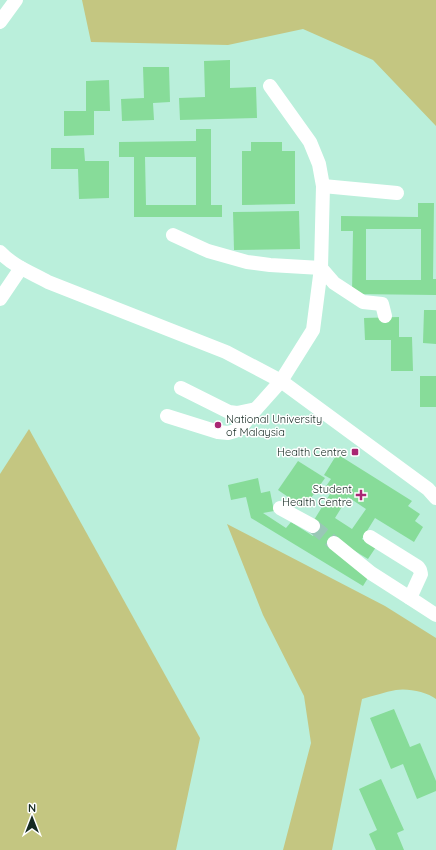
<svg xmlns="http://www.w3.org/2000/svg" width="436" height="850" font-family="Quicksand,sans-serif">
<rect width="100%" height="100%" fill="#baefdb"/>
<g fill="#c4c681">
<polygon points="82,0 436,0 436,126 373,60 303,29 228,45 91,42"/>
<polygon points="29,429 200,738 176,850 0,850 0,474"/>
<path d="M227 524 385 606 436 638V699C427 692 408 688 396 690 385 692 373 696 362 699L332 850H283L311 743 304 696 263 615Z"/>
</g>
<g fill="#87dc99" fill-rule="evenodd">
<polygon points="230,60 230,88 256,87 257,118 180,120 179,98 205,97 204,61"/>
<polygon points="143,67 169,67 170,102 153,103 154,120 122,121 121,99 144,98"/>
<polygon points="109,80 110,111 94,111 94,135 64,136 64,111 86,111 86,81"/>
<path d="M196 129H211V205H222V217H134V157H119V142L196 141ZM145 157H196V205H146Z"/>
<polygon points="251,142 282,142 282,151 295,151 295,204 242,205 242,151 251,151"/>
<polygon points="51,148 84,148 85,161 109,161 109,198 79,199 78,169 51,169"/>
<path d="M418 203H434L433 279H436V295L352 294 353 231H341V216L418 217ZM366 229H421V280H366Z"/>
<polygon points="299,211 300,249 234,250 233,212"/>
<polygon points="424,310 436,310 436,344 423,343"/>
<polygon points="399,317 399,337 412,337 413,371 391,371 391,340 365,340 364,318"/>
<rect x="420" y="376" width="16" height="31"/>
<path d="M337 454 412 501 408 506 420 514 415 521 423 527 414 542 375 518 362 539 376 547 368 559 335 539 371 573 363 586 251 518 246 497 231 500 228 485 258 478 261 493 270 491 274 511 263 513 286 528 291 522 313 536 320 523 314 520 330 494 324 489 331 479 324 475ZM348 497 366 509 352 529 335 518Z"/>
<polygon points="298,461 325,478 304,508 278,490"/>
<polygon points="394,709 410,747 420,743 436,781 436,791 417,799 403,764 391,769 370,718"/>
<polygon points="381,779 404,830 397,833 404,850 376,850 369,834 377,830 359,789"/>
</g>
<g fill="none" stroke-linecap="round" stroke-linejoin="round">
<polyline stroke="#99c8b6" stroke-width="14" stroke-dasharray="14 7" stroke-linecap="butt" points="313,526 334,543"/>
<g stroke="#fff" stroke-width="14">
<polyline points="0,22 16,0"/>
<polyline points="323,186 397,193"/>
<polyline points="173,235 208,251 247,262 270,265 321,268 334,283 363,302 382,304 385,316"/>
<path d="M0 252C13 266 32 273 48 282L226 352 281 381 428 489 436 498"/>
<polyline points="0,299 21,268"/>
<polyline points="181,388 229,412 237,413 256,409"/>
<polyline points="167,416 218,432 228,433 235,431 242,426 256,409 281,381 313,330 321,268 323,186 319,164 310,142 270,86"/>
<polyline points="280,508 313,526"/>
<polyline points="370,537 418,567 420,570 421,574 410,598"/>
<polyline points="334,543 371,573 410,598 436,615"/>
</g>
</g>
<g fill="#a92773" stroke="#fff" stroke-width="1.5">
<circle cx="218" cy="425" r="4"/>
<rect x="351" y="448" width="8" height="8" rx="2"/>
<path d="M359 489h4v4h4v4h-4v4h-4v-4h-4v-4h4z"/>
</g>
<g text-anchor="middle" dominant-baseline="central" stroke-width="3" stroke-linejoin="round" paint-order="stroke">
<g font-size="11" fill="#152a22" stroke="#fff" text-anchor="end">
<text x="226" y="419" text-anchor="start">National University<tspan x="226" dy="13">of Malaysia</tspan></text>
<text x="347" y="452">Health Centre</text>
<text x="352" y="489">Student<tspan x="352" dy="13">Health Centre</tspan></text>
</g>
</g>
<g transform="translate(32 818)" stroke="#ffffff" stroke-width="3" paint-order="stroke">
<path d="M0-3L7 15L0 10L-7 15Z" fill="#152a22"/>
<text y="-6" font-size="11" font-weight="bold" text-anchor="middle" fill="#152a22">N</text>
</g>
</svg>
